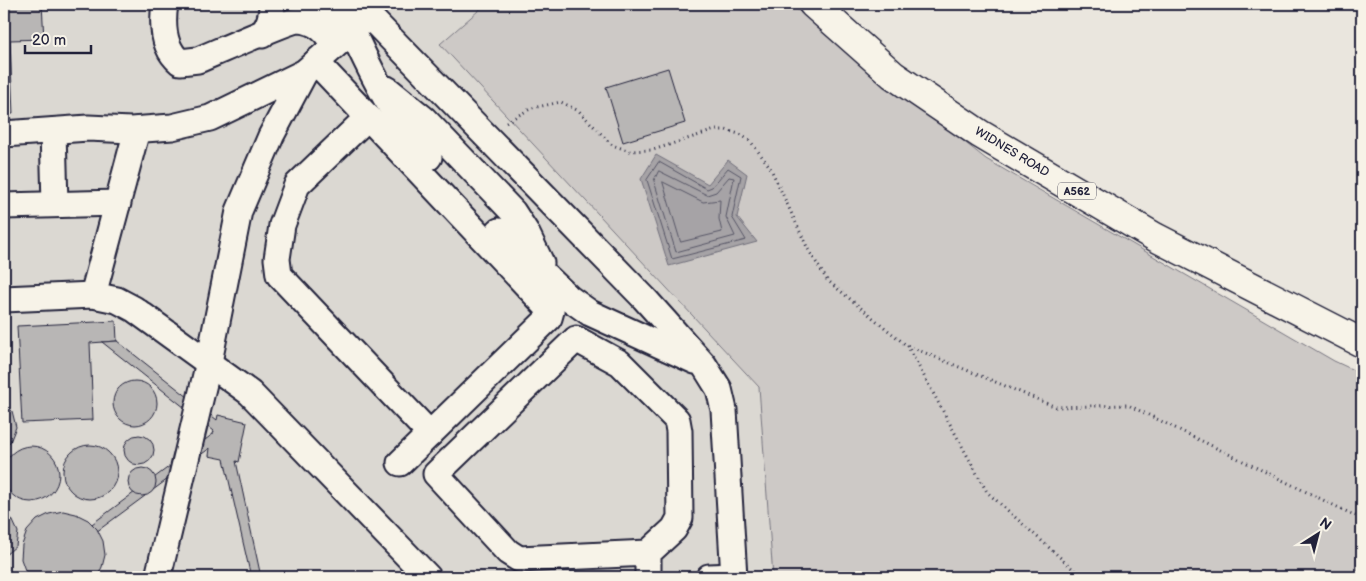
<svg xmlns="http://www.w3.org/2000/svg" width="1366" height="581" font-family="'Balsamiq Sans',sans-serif">
<rect width="100%" height="100%" fill="#eae6de"/>
<filter id="ink" filterUnits="userSpaceOnUse"><feTurbulence type="fractalNoise" baseFrequency=".02" numOctaves="2"/><feDisplacementMap in="SourceGraphic" scale="10" xChannelSelector="R" yChannelSelector="G"/><feConvolveMatrix kernelMatrix="1 2 1 2 8 2 1 2 1" color-interpolation-filters="sRGB"/></filter>
<g filter="url(#ink)">
<polygon fill="#dbd8d2" points="4,4 486,4 441,44 759,387 773,577 4,577"/>
<polygon fill="#cdc9c6" stroke="#787680" points="486,4 790,4 986,159 1334,361 1362,374 1362,577 773,577 759,387 440,44"/>
<polygon fill="#a6a3a6" stroke="#716f7b" points="656,155 708,184 728,160 747,174 737,217 757,242 669,266 641,179"/>
<g fill="none" stroke-linecap="round" stroke-linejoin="round">
<g stroke="#575666" stroke-width="1">
<polygon points="659,162 707,189 712,187 728,168 741,176 732,217 746,240 672,259 647,180"/>
<polygon points="659,171 707,195 716,192 729,177 734,178 726,217 735,236 676,252 654,181"/>
<polygon points="663,182 703,202 720,200 719,219 722,232 681,242"/>
</g>
</g>
<g fill="#b8b6b5" stroke="#22223b">
<polygon points="4,4 42,4 44,39 10,40 13,114 4,114"/>
<polygon points="668,68 685,123 623,142 606,87"/>
<polygon points="116,321 117,341 90,343 93,420 22,423 17,326"/>
<polygon points="117,341 217,420 218,415 247,422 239,462 236,461 261,577 251,577 224,459 209,456 210,448 35,577 29,577 26,573 213,434 214,431 102,342"/>
<circle cx="135" cy="403" r="22"/>
<polygon points="4,404 12,411 16,427 10,442 4,448"/>
<circle cx="139" cy="450" r="15"/>
<circle cx="90" cy="472" r="27"/>
<circle cx="31" cy="474" r="28"/>
<circle cx="142" cy="482" r="14"/>
<polygon points="63,511 76,514 88,520 97,529 103,541 105,555 102,567 97,577 29,577 26,573 21,559 22,545 27,531 37,520 49,514"/>
<polygon points="4,514 12,519 18,532 16,546 4,556"/>
</g>
<g fill="none" stroke-linecap="round" stroke-linejoin="round">
<g stroke="#22223b" stroke-width="29">
<g id="minor">
<path d="M165 4C162 24 163 48 180 62L198 60C213 54 289 20 299 20 315 21 329 32 333 47"/>
<polyline points="314,4 325,11 360,23"/>
<polyline points="369,16 644,298 704,365 719,389 724,410 734,577"/>
<path d="M352 31C374 78 393 118 429 157"/>
<path d="M262 35C269 24 272 17 272 4"/>
<polyline points="316,62 551,311 549,318 400,463"/>
<polyline points="387,89 424,119 513,212 526,232 541,263"/>
<polyline points="368,117 297,185 282,225 277,259 279,275 430,434"/>
<polyline points="53,131 55,204"/>
<polyline points="4,134 88,128 131,130 172,127 210,118 305,72 363,21"/>
<polyline points="4,206 118,203"/>
<polyline points="499,231 569,298 590,313 695,361"/>
<polyline points="93,295 137,130"/>
<polyline points="4,299 93,295 117,300 134,309 250,393 428,577"/>
<polyline points="648,553 519,559 508,552 436,474 576,339 620,363 677,420 679,431 680,518 674,529 648,553 648,577"/>
<polyline points="158,577 209,362 239,211 271,136 305,72"/>
<polyline points="709,577 734,576"/>
</g>
</g>
<g stroke="#22223b" stroke-width="31">
<polyline id="major" points="813,4 893,75 980,134 1155,237 1362,343"/>
</g>
<g stroke="#22223b" stroke-width="3" stroke-dasharray="1 4" stroke-linecap="butt">
<polyline points="506,122 532,108 561,102 579,111 612,145 630,151 653,150 715,130 726,130 742,135 751,142 770,167 808,249 827,280 906,345 1056,407 1128,405 1362,519"/>
<polyline points="907,345 987,492 1082,577"/>
</g>
<use href="#minor" stroke="#f7f3e8" stroke-width="25"/>
<use href="#major" stroke="#f7f3e8" stroke-width="28"/>
</g>
</g>
<g text-anchor="middle" dominant-baseline="central" stroke-width="4" stroke-linejoin="round" paint-order="stroke">
<rect fill="#f7f3e8" stroke="#62616f" stroke-width="1" x="1058" y="182.5" width="38" height="17" rx="4"/>
<g font-size="11" font-weight="bold" fill="#22223b">
<text x="1077" y="191">A562</text>
</g>
<g font-size="12" fill="#22223b" stroke="#f7f3e8">
<text transform="translate(1012 152) rotate(31)">WIDNES ROAD</text>
</g>
</g>
<rect width="1366" height="581" fill="none" stroke="#f7f3e8" stroke-width="20"/>
<rect x="10" y="10" width="1346" height="561" fill="none" stroke="#22223b" stroke-width="2" filter="url(#ink)"/>
<g transform="translate(1318 534) rotate(36)" stroke="#f7f3e8" stroke-width="4" paint-order="stroke">
<path d="M0-4L9 19L0 12L-9 19Z" fill="#22223b"/>
<text y="-8" font-size="14" font-weight="bold" text-anchor="middle" fill="#22223b">N</text>
</g>
<path d="M25 45v8h66v-8" fill="none" stroke="#22223b" stroke-width="2.5"/>
<text x="32" y="45" font-size="15" fill="#22223b" stroke="#f7f3e8" stroke-width="4" paint-order="stroke">20 m</text>
</svg>
